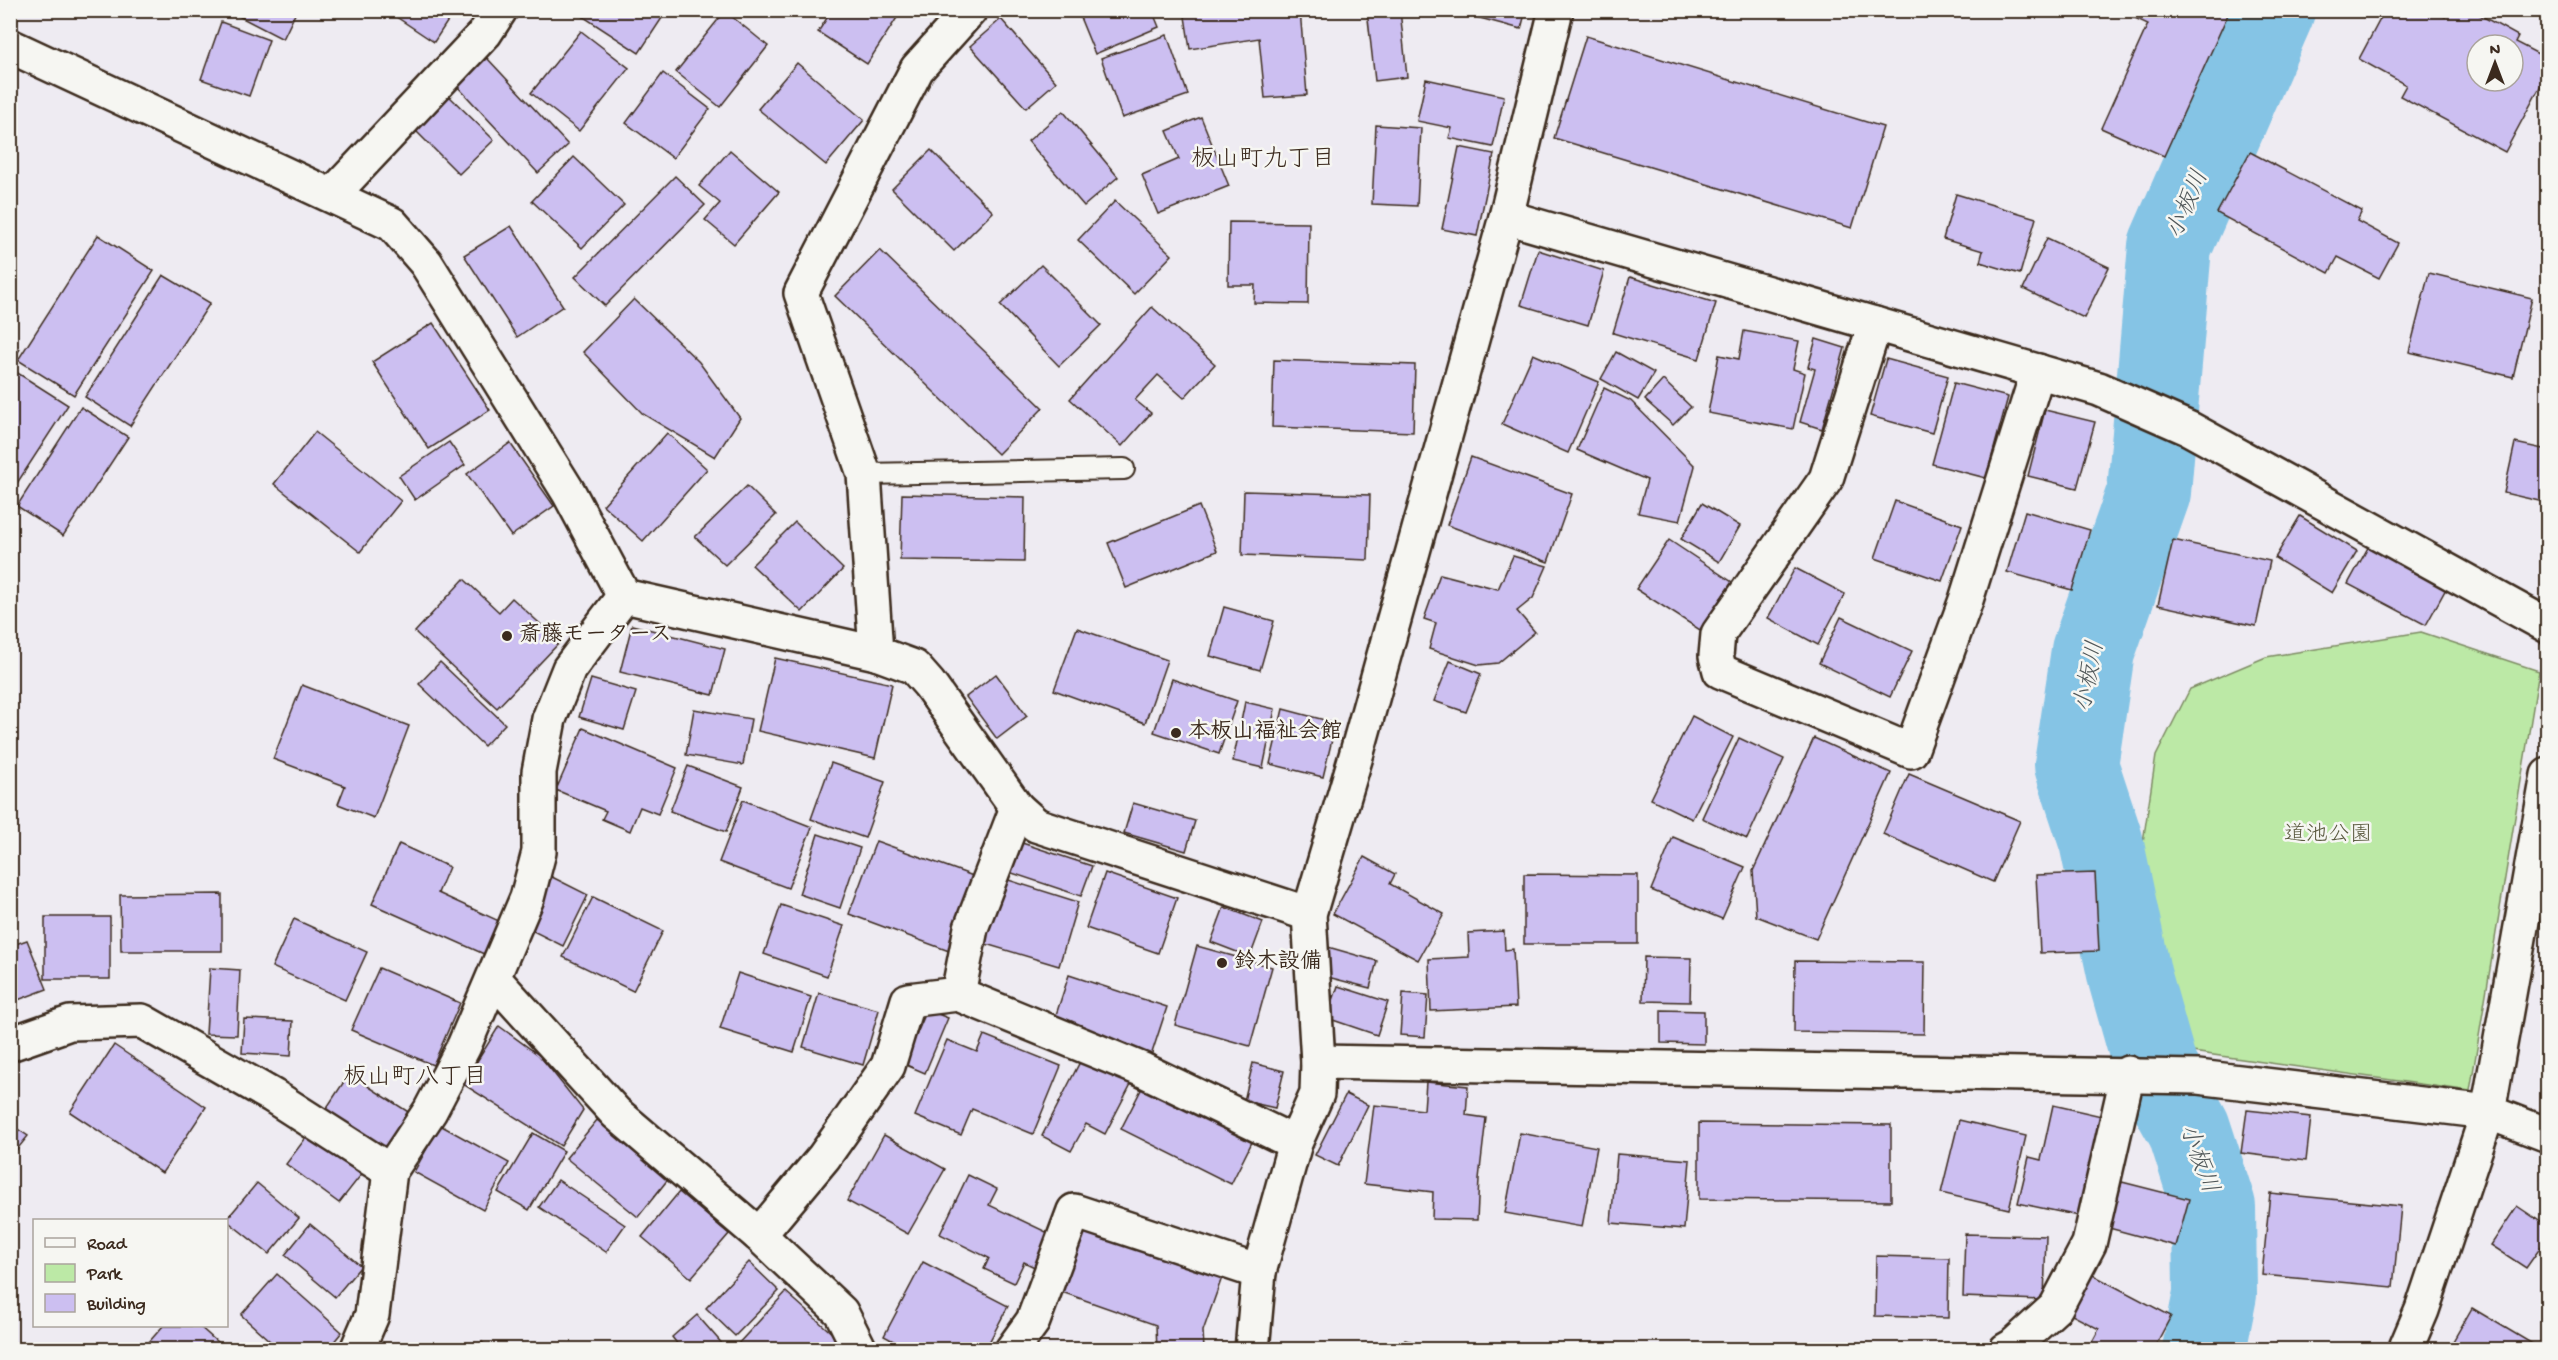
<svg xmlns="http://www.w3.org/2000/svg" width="2558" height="1360" font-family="'Gochi Hand','Klee One',sans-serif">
<rect width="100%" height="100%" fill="#eeebf2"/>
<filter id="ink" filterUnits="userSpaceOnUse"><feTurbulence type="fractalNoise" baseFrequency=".0167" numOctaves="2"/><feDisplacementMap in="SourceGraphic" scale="12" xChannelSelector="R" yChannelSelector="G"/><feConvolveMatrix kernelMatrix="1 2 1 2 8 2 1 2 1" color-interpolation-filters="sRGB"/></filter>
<g filter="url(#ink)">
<polygon fill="#bce9a6" stroke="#7c8a62" stroke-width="1.5" points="2421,632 2539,671 2470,1091 2171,1049 2154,937 2143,842 2156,756 2190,689 2266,657"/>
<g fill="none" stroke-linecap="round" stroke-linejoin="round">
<polyline stroke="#85c4e5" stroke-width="84" points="2204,1350 2215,1294 2214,1207 2189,1129 2156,1070 2130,978 2101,841 2076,765 2093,651 2149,492 2170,246 2273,10"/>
</g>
<g fill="#ccbff1" stroke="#3b2a1e" stroke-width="1.5" fill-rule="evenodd">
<polygon points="227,10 297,10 283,39"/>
<polygon points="386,10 455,10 434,42"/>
<polygon points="573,10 663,10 666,12 639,53"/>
<polygon points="832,10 902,10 867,64 818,32"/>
<polygon points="1077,10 1152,10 1159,27 1095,54"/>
<polygon points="1184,10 1300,10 1307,95 1265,98 1259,38 1190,49"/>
<polygon points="1367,10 1400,10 1407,77 1375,81"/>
<polygon points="1450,10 1526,10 1521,29"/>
<polygon points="2125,10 2230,10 2164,156 2101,128 2148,24 2124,13"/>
<path d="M2385 10H2432L2445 17 2448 10H2471L2518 36 2515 42 2548 59V72L2505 152 2400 96 2406 85 2359 59ZM2477 45H2513V81H2477Z"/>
<polygon points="725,11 768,46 720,107 676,72"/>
<polygon points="1001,19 1056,82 1026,108 970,46"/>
<polygon points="221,22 269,40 249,96 201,79"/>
<polygon points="581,31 629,68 579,131 531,93"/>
<polygon points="1167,35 1188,95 1122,118 1101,58"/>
<polygon points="1586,36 1883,127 1852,228 1554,138"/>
<polygon points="487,58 568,145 538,173 457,86"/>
<polygon points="797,63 864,120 826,165 758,109"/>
<polygon points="663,73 710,109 673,158 626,123"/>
<polygon points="1426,79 1504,96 1493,147 1449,138 1452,128 1417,121"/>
<polygon points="447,94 494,140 459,174 413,128"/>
<polygon points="1063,111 1118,177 1084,206 1028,141"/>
<polygon points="1201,117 1229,186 1158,214 1142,175 1179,159 1167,131"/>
<polygon points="1376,125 1421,128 1417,206 1372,204"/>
<polygon points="1459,147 1494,154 1477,236 1442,229"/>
<polygon points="730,150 779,192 734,244 705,220 720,203 699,186"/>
<polygon points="931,150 993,212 954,251 892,189"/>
<polygon points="2250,152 2362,211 2357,221 2398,243 2379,278 2338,257 2329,273 2217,213"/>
<polygon points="574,157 624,205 582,248 532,201"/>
<polygon points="675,176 705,205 605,306 575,277"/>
<polygon points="1956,194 2036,218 2020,274 1980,262 1983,251 1943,239"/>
<polygon points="1115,201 1172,255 1134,294 1078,240"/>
<polygon points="1229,222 1309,223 1308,304 1254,303 1255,285 1228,285"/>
<polygon points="511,226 563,306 517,337 464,255"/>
<polygon points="98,235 154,271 74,395 18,360"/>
<polygon points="2047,238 2109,267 2084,318 2023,289"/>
<polygon points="880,250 1043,408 998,454 835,296"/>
<polygon points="1538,250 1604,271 1588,325 1521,305"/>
<polygon points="1041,265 1101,325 1059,366 1000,305"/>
<polygon points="2429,273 2532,298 2513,377 2409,352"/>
<polygon points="163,275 210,303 130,426 85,397"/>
<polygon points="1630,277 1716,303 1699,359 1613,333"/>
<polygon points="634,299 699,362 740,418 715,457 643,414 583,352"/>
<polygon points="1152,307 1215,364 1184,398 1158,375 1135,400 1151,413 1122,446 1070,399"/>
<polygon points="433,323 490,410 429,449 372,362"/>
<polygon points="1744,331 1799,341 1793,369 1805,373 1793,429 1708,413 1719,355 1739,359"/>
<polygon points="1816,339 1845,348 1822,429 1800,422 1815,369 1808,367"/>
<polygon points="10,343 20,349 10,364"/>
<polygon points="1616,352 1654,373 1638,400 1601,379"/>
<polygon points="1533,354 1599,382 1568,453 1502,424"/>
<polygon points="1886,359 1948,376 1932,433 1870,416"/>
<polygon points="1274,360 1415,365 1413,432 1272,427"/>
<polygon points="16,372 68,405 10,494 10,380"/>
<polygon points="1663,380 1691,407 1673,425 1645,400"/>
<polygon points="1954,383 2008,397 1986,478 1932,464"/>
<polygon points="1604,388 1631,401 1695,466 1680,521 1638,513 1647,480 1577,450"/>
<polygon points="81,407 128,437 63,536 17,506"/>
<polygon points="2045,410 2095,422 2077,488 2028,476"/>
<polygon points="315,432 401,501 360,552 274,484"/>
<polygon points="667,433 707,469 643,541 603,505"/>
<polygon points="449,442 465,465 415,500 399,476"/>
<polygon points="510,443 554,506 511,536 467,474"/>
<polygon points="2515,443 2548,450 2548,503 2504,493"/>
<polygon points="1471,457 1572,494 1548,562 1447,525"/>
<polygon points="747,486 776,515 725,565 695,537"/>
<polygon points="1244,491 1370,495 1368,560 1242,555"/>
<polygon points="902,494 1025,497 1024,562 900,560"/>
<polygon points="1895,501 1962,525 1942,581 1875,558"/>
<polygon points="1702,503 1740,526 1719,562 1681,539"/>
<polygon points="1199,506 1217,551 1126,588 1108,543"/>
<polygon points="2025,511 2090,530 2072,590 2007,572"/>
<polygon points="2300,516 2357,551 2332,593 2275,558"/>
<polygon points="795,522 843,569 802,612 752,565"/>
<polygon points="1669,540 1732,582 1700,630 1636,589"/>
<polygon points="2173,540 2270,561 2256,626 2158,605"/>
<polygon points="2370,544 2448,585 2426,625 2348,584"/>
<polygon points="1513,556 1547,566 1533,598 1517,611 1535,632 1498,663 1479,665 1429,649 1436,623 1424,619 1440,574 1498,589"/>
<polygon points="1795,568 1845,594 1818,645 1768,618"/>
<polygon points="464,579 499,612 512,598 560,642 497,708 415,632"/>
<polygon points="1224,607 1274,621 1260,670 1210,656"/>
<polygon points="1841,617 1912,651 1890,697 1819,663"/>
<polygon points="632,625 725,649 713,695 620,672"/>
<polygon points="1077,628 1167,660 1145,723 1054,690"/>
<polygon points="775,658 892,684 875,758 758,731"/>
<polygon points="1450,661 1481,674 1466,712 1434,701"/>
<polygon points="440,662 505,724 484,746 419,684"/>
<polygon points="996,674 1027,716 997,739 966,697"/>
<polygon points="591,679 636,692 624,730 579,717"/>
<polygon points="1172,679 1237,701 1219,754 1154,732"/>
<polygon points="302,685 409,726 374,818 338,804 345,786 273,759"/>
<polygon points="1245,702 1275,709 1263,768 1233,761"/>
<polygon points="694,709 751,719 743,765 686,755"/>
<polygon points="1283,709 1336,723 1323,777 1270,764"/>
<polygon points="1692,716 1733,737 1692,819 1651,799"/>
<polygon points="583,728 677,768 658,814 640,807 630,831 602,819 606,811 556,790"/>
<polygon points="1739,738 1784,759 1747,839 1702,818"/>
<polygon points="1814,738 1891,773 1816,939 1756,916 1753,871"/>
<polygon points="831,763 885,782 865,838 811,819"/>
<polygon points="688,766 743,787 726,832 670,811"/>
<polygon points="1909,774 2020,821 1993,882 1883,834"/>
<polygon points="743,800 812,827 788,888 719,862"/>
<polygon points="1133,803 1195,821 1186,851 1124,833"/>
<polygon points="818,834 860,848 840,908 799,894"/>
<polygon points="1673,837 1745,867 1722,919 1651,890"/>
<polygon points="876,841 976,877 949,951 849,914"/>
<polygon points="1016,841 1092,866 1081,896 1006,871"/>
<polygon points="399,844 449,867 438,893 499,921 484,954 372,904"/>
<polygon points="1364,857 1395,874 1390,884 1444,914 1418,960 1333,914"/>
<polygon points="1105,873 1177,898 1158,953 1086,928"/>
<polygon points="2095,873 2099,951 2040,953 2036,875"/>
<polygon points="1524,874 1638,875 1638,944 1524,944"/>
<polygon points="552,877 588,895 563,946 527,928"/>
<polygon points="999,877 1078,902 1059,966 979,942"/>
<polygon points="222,894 222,951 121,951 120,895"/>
<polygon points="593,897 663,931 633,991 563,957"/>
<polygon points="781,905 844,926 827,976 764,954"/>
<polygon points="1224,907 1263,922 1250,957 1211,942"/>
<rect x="45" y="917" width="65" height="62"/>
<polygon points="294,919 367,952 345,1000 272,967"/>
<polygon points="1504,931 1505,950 1513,949 1516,1007 1431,1011 1429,959 1469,957 1468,933"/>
<polygon points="27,940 47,989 10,1003 10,946"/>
<polygon points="1197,946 1272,967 1250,1046 1175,1025"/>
<polygon points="1328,947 1377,961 1370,988 1320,975"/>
<polygon points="1644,957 1691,958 1690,1002 1643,1001"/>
<polygon points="1795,961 1925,962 1924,1034 1794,1032"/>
<polygon points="210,968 240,970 237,1035 206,1034"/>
<polygon points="379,968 460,1003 433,1065 351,1030"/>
<polygon points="738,973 811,997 794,1052 720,1029"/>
<polygon points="1069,975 1167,1007 1150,1059 1052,1027"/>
<polygon points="1338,986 1388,1002 1377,1035 1327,1018"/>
<polygon points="819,993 879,1010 863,1065 803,1047"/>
<polygon points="1403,993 1428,995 1425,1037 1400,1035"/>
<polygon points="927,1010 948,1018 925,1073 904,1064"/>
<polygon points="1661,1010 1704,1011 1704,1044 1661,1043"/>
<polygon points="244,1019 293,1021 291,1056 242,1053"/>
<polygon points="499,1026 540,1056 583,1110 561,1146 463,1084"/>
<polygon points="984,1035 1061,1066 1033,1134 972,1109 961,1135 915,1116 947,1040 977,1052"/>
<polygon points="114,1045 206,1107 162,1173 70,1112"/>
<polygon points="1083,1056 1132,1082 1105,1134 1086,1124 1071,1151 1042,1136"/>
<polygon points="1253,1063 1284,1071 1275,1108 1244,1101"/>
<polygon points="349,1074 410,1113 386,1151 324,1112"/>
<polygon points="1146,1080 1256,1134 1231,1184 1121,1129"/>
<polygon points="1426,1082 1468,1086 1466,1115 1486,1118 1479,1179 1477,1220 1432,1219 1433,1192 1364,1184 1374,1105 1424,1110"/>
<polygon points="1346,1094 1368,1105 1338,1166 1315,1155"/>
<polygon points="2053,1105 2106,1117 2084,1217 2018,1203 2029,1157 2041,1160"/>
<polygon points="2247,1110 2311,1117 2306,1161 2241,1153"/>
<polygon points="597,1120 669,1178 638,1217 566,1158"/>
<polygon points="1959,1120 2026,1136 2009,1209 1941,1193"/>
<polygon points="1699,1123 1891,1125 1891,1201 1699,1199"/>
<polygon points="10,1124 28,1136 10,1158"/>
<polygon points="440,1125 509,1163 483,1210 414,1172"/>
<polygon points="533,1133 564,1151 529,1210 498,1192"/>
<polygon points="1520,1133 1597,1147 1582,1227 1505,1213"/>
<polygon points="308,1135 361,1175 339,1203 286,1164"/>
<polygon points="884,1135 945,1169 908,1234 847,1201"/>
<polygon points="1617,1154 1690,1160 1684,1229 1611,1223"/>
<polygon points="968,1175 997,1189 989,1205 1059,1238 1043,1271 1024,1262 1014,1283 984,1269 989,1258 940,1234"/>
<polygon points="558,1180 625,1225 606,1252 539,1207"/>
<polygon points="2122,1182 2189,1199 2176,1246 2109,1228"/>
<polygon points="257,1183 299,1218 269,1254 226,1220"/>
<polygon points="679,1192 729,1234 691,1278 642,1237"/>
<polygon points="2270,1193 2401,1206 2393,1287 2262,1275"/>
<polygon points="2517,1206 2548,1227 2548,1237 2526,1268 2491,1245"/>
<polygon points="1084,1220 1225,1269 1203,1331 1204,1350 1157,1350 1156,1325 1059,1291"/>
<polygon points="310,1224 361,1266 335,1297 285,1255"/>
<polygon points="1965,1234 2046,1236 2044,1300 1963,1297"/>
<polygon points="1876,1256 1949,1258 1948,1318 1875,1316"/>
<polygon points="749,1262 779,1291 735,1336 706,1308"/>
<polygon points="923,1262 1008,1306 985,1350 910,1350 884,1336"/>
<polygon points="277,1274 342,1332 327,1350 280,1350 241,1315"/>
<polygon points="2091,1274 2171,1316 2153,1350 2095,1350 2090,1346 2099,1329 2070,1314"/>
<polygon points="786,1292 845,1345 841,1350 740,1350 736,1346"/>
<polygon points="2472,1308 2536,1346 2534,1350 2448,1350"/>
<polygon points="697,1315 725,1347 722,1350 682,1350 672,1337"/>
<polygon points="163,1326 199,1326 226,1350 142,1350"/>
<polygon points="1405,1340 1446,1350 1403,1350"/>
<polygon points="482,1342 491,1350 475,1350"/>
</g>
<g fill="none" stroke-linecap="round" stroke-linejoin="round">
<g stroke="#3b2a1e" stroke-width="24">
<polyline id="service" points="864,474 1124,469"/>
</g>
<g stroke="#3b2a1e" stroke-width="38">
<g id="minor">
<polyline points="10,46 392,224 426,263 456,311 569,493 624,596 876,653 914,667 929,684 1017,808 1036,825 1309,914"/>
<polyline points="333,194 485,33 500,10"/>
<polyline points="1506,217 2099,389 2190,429 2548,626"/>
<polyline points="1875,324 1826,479 1718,634 1716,656 1720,671 1911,751 1966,600 2038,371"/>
<polyline points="876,653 864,474 801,293 917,69 970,10"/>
<polyline points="494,979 616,1113 759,1235 841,1312 860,1350"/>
<polyline points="958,994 1143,1070 1295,1143"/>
<polyline points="10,1044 70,1023 142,1021 273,1096 390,1171"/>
<polyline points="1318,1062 2198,1077 2488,1112 2548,1135"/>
<polyline points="759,1235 824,1157 888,1066 908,1000 958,994 971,928 1017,808"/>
<polyline points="357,1350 372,1315 390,1171 430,1111 464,1046 527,898 539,852 539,772 549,719 569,669 624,596"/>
<polyline points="1012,1350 1033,1321 1074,1211 1259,1272"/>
<polyline points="1252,1350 1259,1272 1295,1143 1317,1094 1318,1062 1309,914 1356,756 1506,217 1556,10"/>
<polyline points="2006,1350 2013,1346 2056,1307 2089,1244 2128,1073"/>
</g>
</g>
<g stroke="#3b2a1e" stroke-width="38">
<polyline id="tertiary" points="2405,1350 2422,1310 2488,1112 2548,775"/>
</g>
<use href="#service" stroke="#f6f6f2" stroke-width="20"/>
<use href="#minor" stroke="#f6f6f2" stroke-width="33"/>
<use href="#tertiary" stroke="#f6f6f2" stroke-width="33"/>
</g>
</g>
<g fill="#3b2a1e" stroke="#f6f6f2" stroke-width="2">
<circle cx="507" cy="636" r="6"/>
<circle cx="1176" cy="733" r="6"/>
<circle cx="1222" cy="963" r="6"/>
</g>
<g text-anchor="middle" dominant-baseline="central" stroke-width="5" stroke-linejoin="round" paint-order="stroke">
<g font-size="22" font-weight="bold" fill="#3b2a1e" stroke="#f6f6f2" text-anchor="start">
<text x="519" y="636">斎藤モータース</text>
<text x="1188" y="733">本板山福祉会館</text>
<text x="1234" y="963">鈴木設備</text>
</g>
<g font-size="22" fill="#5b5a40" stroke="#f6f6f2">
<text x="2328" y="836">道池公園</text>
</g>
<g font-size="24" fill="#3b2a1e" stroke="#f6f6f2">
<text x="1263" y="160">板山町九丁目</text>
<text x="415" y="1078">板山町八丁目</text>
</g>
<g font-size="24" font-style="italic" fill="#51585a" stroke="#f6f6f2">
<text transform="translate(2189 205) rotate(-67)">小板川</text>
<text transform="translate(2091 677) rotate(-79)">小板川</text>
<text transform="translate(2197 1159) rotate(70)">小板川</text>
</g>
</g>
<rect width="2558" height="1360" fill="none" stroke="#f6f6f2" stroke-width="36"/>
<rect x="18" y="18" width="2522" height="1324" fill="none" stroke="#3b2a1e" stroke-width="2" filter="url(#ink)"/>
<rect x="33" y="1219" width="195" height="108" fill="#f6f6f2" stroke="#aba49d" stroke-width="1.5"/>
<rect x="45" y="1238" width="30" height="9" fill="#f6f6f2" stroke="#aba49d" stroke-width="1.5"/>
<text x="87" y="1249" font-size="18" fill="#3b2a1e">Road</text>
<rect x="45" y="1264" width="30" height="18" fill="#bce9a6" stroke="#aba49d" stroke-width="1.5"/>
<text x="87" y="1279" font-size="18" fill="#3b2a1e">Park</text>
<rect x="45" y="1294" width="30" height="18" fill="#ccbff1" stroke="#aba49d" stroke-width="1.5"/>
<text x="87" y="1309" font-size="18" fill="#3b2a1e">Building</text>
<g transform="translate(2495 63)"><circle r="28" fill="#f6f6f2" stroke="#aba49d" stroke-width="1.5"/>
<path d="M0-4.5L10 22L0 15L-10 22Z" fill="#3b2a1e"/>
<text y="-9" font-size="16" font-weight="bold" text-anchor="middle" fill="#3b2a1e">N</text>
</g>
</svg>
